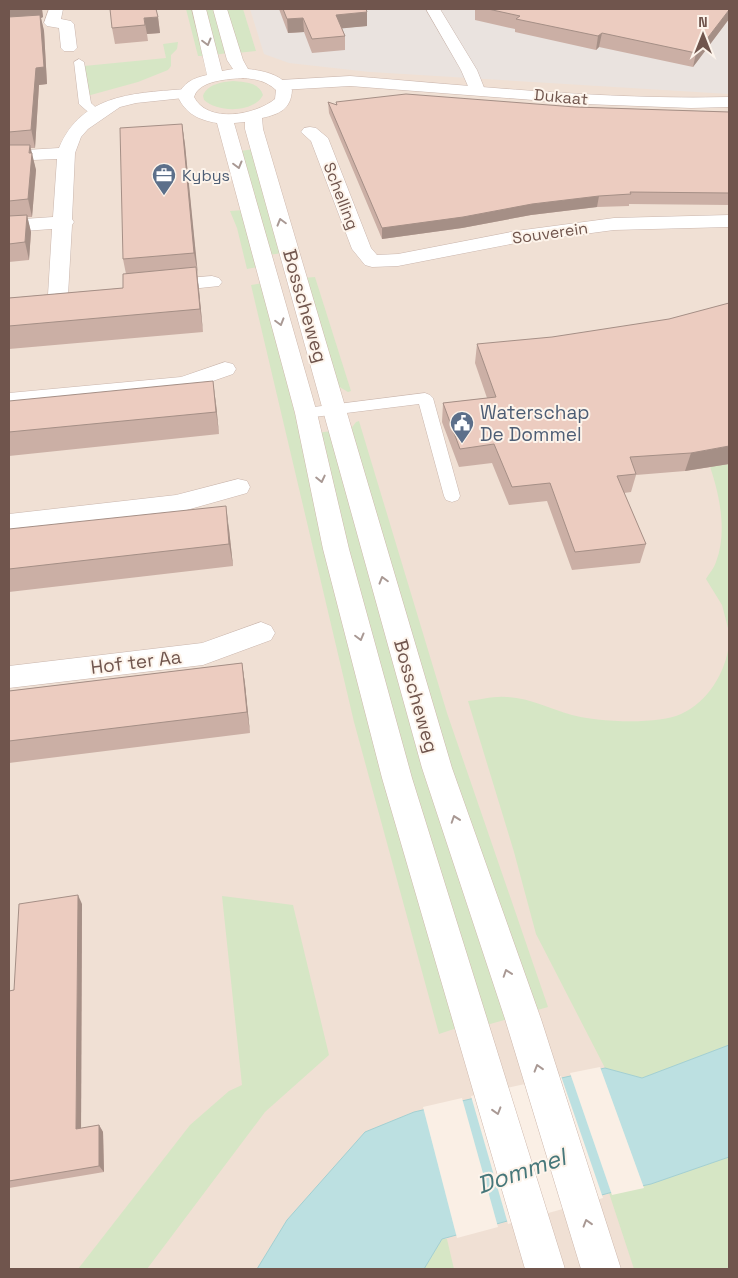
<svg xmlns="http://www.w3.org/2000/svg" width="738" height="1278" font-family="'Space Grotesk',sans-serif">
<rect width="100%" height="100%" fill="#faefe5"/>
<polygon fill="#f0e0d4" points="9,9 729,9 729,1144 703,1160 729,1269 9,1269"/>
<polygon fill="#eae3df" points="250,9 729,9 729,94 370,72 289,63 264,54"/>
<g fill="#d6e6c5">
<polygon points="186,9 194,9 206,56 198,56"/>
<polygon points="203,9 215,9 227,53 215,55"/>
<polygon points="224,9 243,9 256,51 237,53"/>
<polygon points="178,42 177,49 171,55 171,66 168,70 138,82 87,96 84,66 166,58 163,44"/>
<path d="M233 81C244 82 259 82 263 95 254 113 218 113 204 100L203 96C207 84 222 82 233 81Z"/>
<polygon points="253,149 283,253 268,255 241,151"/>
<polygon points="244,210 258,267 247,269 237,228 230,211"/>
<polygon points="315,277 351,391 348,392 338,386 303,278"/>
<polygon points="263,283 368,714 455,1012 454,1029 439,1034 354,722 251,285"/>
<polygon points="359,421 447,713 548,1007 534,1011 434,729 350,430 356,422"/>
<polygon points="332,431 508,1019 483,1026 407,778 316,433"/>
<path d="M729 456V632L722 605 706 579C709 574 714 568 716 562 728 531 719 491 708 461Z"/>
<path d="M729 645V1045L642 1078 605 1068 536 934 514 852 468 701C480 700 493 696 506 697 530 698 549 709 572 715 596 722 659 725 681 714 708 702 725 673 729 645Z"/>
<polygon points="222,896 293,905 329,1055 265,1112 147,1269 78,1269 190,1125 229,1091 242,1085"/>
<polygon points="729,1157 729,1269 634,1269 609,1193 651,1184"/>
<polygon points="442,1239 447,1239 454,1269 424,1269"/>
</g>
<polygon fill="#bce0e1" stroke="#a3d0d2" points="729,1045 729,1157 651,1184 609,1193 442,1239 424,1269 257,1269 287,1220 365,1132 414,1112 605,1068 642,1078"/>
<g fill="#faefe5">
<polygon points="600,1067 644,1188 612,1195 570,1073"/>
<polygon points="561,1076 603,1198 508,1224 471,1096"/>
<polygon points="462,1098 498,1227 457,1238 423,1107"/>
</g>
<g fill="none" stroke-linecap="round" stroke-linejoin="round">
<g stroke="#cab6ad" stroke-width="1">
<g id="service">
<polygon points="79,59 84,62 91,103 104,115 102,117 94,117 79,104 74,62"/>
<polygon points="425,393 430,395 433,398 460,496 458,500 452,502 446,500 444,496 419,404 306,418 300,417 298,413 300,409 306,408"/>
</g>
</g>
<g stroke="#cab6ad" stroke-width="1">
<g id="minor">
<polygon points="49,9 63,9 61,19 71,21 74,24 77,48 74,51 64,51 61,48 59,28 47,26 44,23"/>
<polygon points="426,9 440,9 477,70 485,90 483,93 471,93 461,70"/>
<path d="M187 89 193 91 195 94 193 97 136 103 120 107 88 129 81 137 75 153 72 219 74 222 72 225 68 295 65 299 58 301 51 299 48 295 52 229 9 232V220L53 217 57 159 9 161V151L59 148C82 93 136 93 187 89Z"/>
<polygon points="310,127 316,128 328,138 371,248 377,255 398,254 516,231 614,218 729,215 729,227 614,230 516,243 398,266 372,267 365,265 352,249 311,141 301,132 304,128"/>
<polygon points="212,276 219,278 222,282 219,286 162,292 155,290 152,286 155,282 162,280"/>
<polygon points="225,362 233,364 236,369 233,374 184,391 9,407 9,393 181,377"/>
<polygon points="238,479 247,481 250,487 247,493 176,513 9,532 9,514 176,495"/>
<polygon points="261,622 271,626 275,633 271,640 203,665 9,688 9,666 202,643"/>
</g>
</g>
<g stroke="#cab6ad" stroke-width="1">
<path id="tertiary" d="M350 76C476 86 603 100 729 97V107L691 108 585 104 350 86 281 90 275 88 273 85 275 82 281 80Z"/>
</g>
<g stroke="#ceb8ad" stroke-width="1">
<path id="secondary" d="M192 9H206L222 71 233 69 227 60 213 9H227L243 60 248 69C266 71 282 75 292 90 291 109 280 114 262 118L263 129 452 768 541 1019 621 1269H581L505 1019 422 768 245 129V122L234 123 317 413 349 549 412 778 565 1269H525L382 778 323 549 295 413 217 123C199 120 186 114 178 97 182 83 193 78 207 75ZM243 78C256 79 266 81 276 90L275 99C255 115 208 124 194 97 199 80 229 79 243 78Z"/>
</g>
<use href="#service" fill="#fff" fill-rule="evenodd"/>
<use href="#minor" fill="#fff" fill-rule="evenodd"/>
<use href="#tertiary" fill="#fff" fill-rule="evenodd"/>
<use href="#secondary" fill="#fff" fill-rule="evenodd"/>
</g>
<g fill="#cbafa5">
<polygon points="9,9 42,9 43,17 41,18 44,31 47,84 39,85 35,148 30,148 36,170 32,217 27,217 31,232 29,260 9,262"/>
<polygon points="279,9 366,9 367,26 342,28 345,36 345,50 312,53 304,32 288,33"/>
<polygon points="475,9 729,9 729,19 693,67 599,47 596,50 515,32 515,29 475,20"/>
<polygon points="158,17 160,33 147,34 148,41 115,44 112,28"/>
<polygon points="328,102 336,105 336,102 575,107 729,112 729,205 629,204 629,206 597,207 531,215 462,228 382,239 329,113"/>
<polygon points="182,124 185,145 203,332 9,349 9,298 123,288 126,274 123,259"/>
<polygon points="477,344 729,464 685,471 636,475 631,492 624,493 646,544 640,563 572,570 547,501 509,505 492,463 459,467 442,422 443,403 487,398 475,363"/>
<polygon points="9,401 216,404 219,434 9,456"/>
<polygon points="9,529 229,529 233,566 9,592"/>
<polygon points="242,663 245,684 250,733 9,763 9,691"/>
<polygon points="82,904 81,1128 99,1125 103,1132 104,1172 9,1188 9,991 14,990"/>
</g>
<g fill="#a58f86">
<polygon points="9,9 42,9 43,17 41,18 44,31 47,84 39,85 35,148 9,22"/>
<polygon points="729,10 729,19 693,67 696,53"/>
<polygon points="367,12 367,26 336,29 336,15"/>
<polygon points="158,17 160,33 147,34 144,18"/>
<polygon points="303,18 304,32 288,33 287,19"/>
<polygon points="602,33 599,47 596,50 598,36"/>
<polygon points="182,124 185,145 198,275 194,253"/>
<polygon points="30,145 36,170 32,217 28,199"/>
<polygon points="599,196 597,207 531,215 462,228 382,239 382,228 532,204"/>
<polygon points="27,215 31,232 29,260 25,242"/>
<polygon points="196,267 199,290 203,332 200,309"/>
<polygon points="213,381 216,404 219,434 216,412"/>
<polygon points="729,446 729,464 685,471 691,453"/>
<polygon points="226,506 229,529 233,566 229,544"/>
<polygon points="242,663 245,684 250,733 247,712"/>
<polygon points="78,895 82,904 81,1135 76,1129"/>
<polygon points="99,1125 103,1132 104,1172 99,1166"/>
</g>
<g fill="#ecccc0" stroke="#a58f86">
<polygon points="110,9 156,9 158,17 144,18 145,25 112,28"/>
<polygon points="283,9 366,9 367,12 336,15 345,36 312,39 303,18 287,19"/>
<polygon points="488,9 729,9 729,10 696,53 602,33 598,36 516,19 520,16"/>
<polygon points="40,15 44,67 36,68 31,130 9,132 9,17"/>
<polygon points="406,94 575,107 729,112 729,193 630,192 631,194 599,196 532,204 463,217 382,228 328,102 337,105 336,102"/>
<polygon points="182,124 194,253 123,259 120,128"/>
<polygon points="9,145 30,145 29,153 32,153 28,199 9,201"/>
<polygon points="27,215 25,242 9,244 9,216"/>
<polygon points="196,267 200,309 9,326 9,298 123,288 123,274"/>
<polygon points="729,303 729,446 691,453 630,457 636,474 617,476 646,544 575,552 550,483 512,487 494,444 460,449 443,403 496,397 477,344 552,337 669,319"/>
<polygon points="213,381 216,412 9,432 9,401"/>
<polygon points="226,506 229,544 9,569 9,529"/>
<polygon points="242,663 247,712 9,741 9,691"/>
<polygon points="78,895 76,1129 99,1125 99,1166 9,1181 9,991 14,990 19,904"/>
</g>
<defs><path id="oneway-chevron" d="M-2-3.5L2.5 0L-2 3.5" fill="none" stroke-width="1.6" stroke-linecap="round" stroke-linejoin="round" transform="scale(1.25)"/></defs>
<g stroke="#a99994">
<use href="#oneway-chevron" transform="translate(207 42) rotate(75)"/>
<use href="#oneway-chevron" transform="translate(238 165) rotate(75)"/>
<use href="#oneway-chevron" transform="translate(281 222) rotate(-106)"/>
<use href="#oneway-chevron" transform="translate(280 322) rotate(74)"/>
<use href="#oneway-chevron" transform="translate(321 479) rotate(77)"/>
<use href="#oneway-chevron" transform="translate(383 580) rotate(-106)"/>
<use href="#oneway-chevron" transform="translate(360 637) rotate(75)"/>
<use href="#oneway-chevron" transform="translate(455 819) rotate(-109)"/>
<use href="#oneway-chevron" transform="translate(507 973) rotate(-109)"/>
<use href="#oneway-chevron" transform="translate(538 1068) rotate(-107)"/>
<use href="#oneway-chevron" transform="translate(497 1111) rotate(73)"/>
<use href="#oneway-chevron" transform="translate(587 1223) rotate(-107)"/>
</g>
<defs>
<g id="office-pin" transform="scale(1.25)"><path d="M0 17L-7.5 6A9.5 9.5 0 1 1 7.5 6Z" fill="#5c6f8a" stroke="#fdf4eb"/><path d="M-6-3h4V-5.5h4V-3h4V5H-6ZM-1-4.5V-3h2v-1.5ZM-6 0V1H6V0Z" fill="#fff"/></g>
<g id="civic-pin" transform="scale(1.25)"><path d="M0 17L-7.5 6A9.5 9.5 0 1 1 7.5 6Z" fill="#5c6f8a" stroke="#fdf4eb"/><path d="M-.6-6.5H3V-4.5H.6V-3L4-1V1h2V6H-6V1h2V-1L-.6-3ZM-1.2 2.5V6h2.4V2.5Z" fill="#fff"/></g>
</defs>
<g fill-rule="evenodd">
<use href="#office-pin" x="164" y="175"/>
<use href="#civic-pin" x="462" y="423"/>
</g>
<g text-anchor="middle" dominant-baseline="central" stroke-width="4" stroke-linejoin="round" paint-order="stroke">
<g font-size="16" fill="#70554d" stroke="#fdf4eb">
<text transform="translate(561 97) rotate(5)">Dukaat</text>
<text transform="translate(341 196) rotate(69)">Schelling</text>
<text transform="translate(550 233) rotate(-8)">Souverein</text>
</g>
<g font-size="16" fill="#4e5e75" stroke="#fdf4eb" text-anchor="start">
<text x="182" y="175">Kybys</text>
</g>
<g font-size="19" fill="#70554d" stroke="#fdf4eb">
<text transform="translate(305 306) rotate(74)">Bosscheweg</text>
<text transform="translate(136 662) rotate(-7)">Hof ter Aa</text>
<text transform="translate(416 696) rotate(74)">Bosscheweg</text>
</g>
<g font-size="19" fill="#4e5e75" stroke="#fdf4eb" text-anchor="start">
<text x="480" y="412">Waterschap<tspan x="480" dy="22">De Dommel</tspan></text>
</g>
<g font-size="24" font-style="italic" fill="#46777a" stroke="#fdf4eb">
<text transform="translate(521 1171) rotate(-19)">Dommel</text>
</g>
</g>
<rect width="738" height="1278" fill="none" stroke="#70554d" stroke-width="20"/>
<g transform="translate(703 35)" stroke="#fdf4eb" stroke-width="4" paint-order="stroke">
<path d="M0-4L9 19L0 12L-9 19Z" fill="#70554d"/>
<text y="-8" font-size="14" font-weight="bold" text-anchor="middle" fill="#70554d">N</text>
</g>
</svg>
